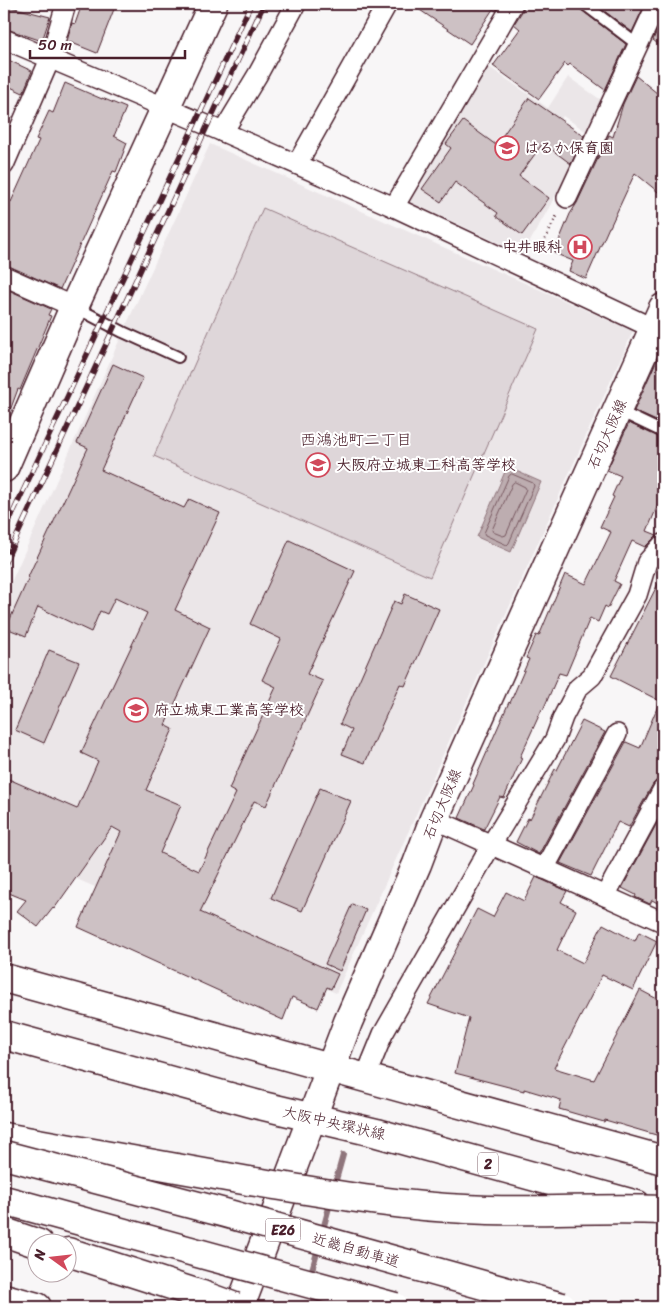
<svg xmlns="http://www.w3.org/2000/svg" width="667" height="1311" font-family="Sriracha,'Klee One',sans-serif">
<rect width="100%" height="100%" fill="#f8f6f7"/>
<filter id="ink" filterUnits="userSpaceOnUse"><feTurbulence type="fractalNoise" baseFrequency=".02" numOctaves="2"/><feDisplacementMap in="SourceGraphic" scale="10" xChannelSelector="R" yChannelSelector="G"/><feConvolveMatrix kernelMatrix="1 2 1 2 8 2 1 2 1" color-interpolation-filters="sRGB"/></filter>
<g filter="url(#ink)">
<g fill="#ebe6e8">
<polygon points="485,64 548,108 568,77 604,102 590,134 563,116 551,135 579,154 523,254 406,200"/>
<polygon points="210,144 633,331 336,993 4,847 4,598 123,332"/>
</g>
<polygon fill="#ded6d9" stroke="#947a82" points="263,208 538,329 430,577 154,456"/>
<polygon fill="#bdadb0" stroke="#8f747b" points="507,467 541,482 511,552 477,537"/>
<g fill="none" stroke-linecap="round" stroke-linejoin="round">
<g stroke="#785860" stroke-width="1">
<polygon points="512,474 533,483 534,486 509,543 507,545 485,535 484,533 509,476"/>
<polygon points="515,482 525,487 526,489 506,535 503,536 493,532 492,530 512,484"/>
</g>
<g stroke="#8f747b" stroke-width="6">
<polyline points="334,1187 343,1155"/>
<polyline points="322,1233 331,1200"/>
<polyline points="310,1277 319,1245"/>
</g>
</g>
<g fill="#cdc1c4" stroke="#4a1f2b">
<polygon points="82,4 116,4 97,53 67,41 72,23 75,24"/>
<polygon points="411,4 500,4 496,11 493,9 470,44"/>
<polygon points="524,4 577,4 580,9 626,44 605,90 570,64 568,66 565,63 539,99 493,66 520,29 514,24 523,10"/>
<polygon points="595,4 645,4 632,32"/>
<polygon points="7,6 50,17 42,41 4,28 4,16"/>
<polygon points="663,17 663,48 653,40"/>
<polygon points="4,58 32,71 23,93 4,84"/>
<polygon points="636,76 663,98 663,196 635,173 610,227 609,227 586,279 569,271 573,261 554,253 570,214 577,203 609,135 613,137 623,104"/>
<polygon points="65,83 102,99 102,98 126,108 114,136 127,143 116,172 113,171 60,289 9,266 4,265 4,213 9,201 11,202 39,140 36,139 49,111 53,113"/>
<polygon points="529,98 584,136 571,164 543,143 519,176 549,198 522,235 496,216 498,213 455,182 441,202 422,189 451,148 446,144 463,121 496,145"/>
<polygon points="4,288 51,309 48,315 51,316 20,390 18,389 5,424 4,424"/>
<polygon points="663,346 663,424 634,411"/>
<polygon points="113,364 143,378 101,470 184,508 189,499 220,513 175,610 210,627 165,725 173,729 146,790 181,805 160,853 199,871 236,793 229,789 276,687 262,680 281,639 250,624 289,540 355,571 307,674 323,681 266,806 254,801 200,912 338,974 331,989 327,987 318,1008 292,997 283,1020 78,927 121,832 112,827 54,909 53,908 38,927 17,911 26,900 4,891 4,777 77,809 98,761 81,753 147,613 115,598 107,614 100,611 91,632 38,607 26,636 6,628 29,577 28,577 88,448 77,443"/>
<polygon points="629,423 663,439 663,493 647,531 657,535 645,547 632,541 614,581 620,584 608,608 605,606 598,622 590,618 566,675 559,673 543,710 542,709 520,757 522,758 504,798 500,797 484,829 459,818 474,785 473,784 509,702 510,703 529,659 526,658 536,635 539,636 565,574 586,584 611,532 600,527 614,497 612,496 621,476 607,470"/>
<polygon points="663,574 663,778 658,779 653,784 629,827 618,822 591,876 560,863 626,742 640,748 660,701 611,676"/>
<polygon points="405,594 439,609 405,686 400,684 365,763 342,754 352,730 340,724 394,601 401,604"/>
<polygon points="49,650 79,662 44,743 15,730"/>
<polygon points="582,721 605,732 539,854 516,842 528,818 530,819 555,769 557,770"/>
<polygon points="320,788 351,801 302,911 271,898"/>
<polygon points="663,812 663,906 652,900 650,904 635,897 636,895 622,888"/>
<polygon points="536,877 567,891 561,902 576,910 557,950 583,963 603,924 635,941 639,932 657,941 633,990 602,975 554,1068 594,1080 640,990 663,1002 663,1137 605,1120 604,1122 559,1109 561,1100 524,1089 524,1091 455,1073 469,1018 428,1004 477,909 493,917 506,892 524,901"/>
<polygon points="352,904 366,910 340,971 325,964"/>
</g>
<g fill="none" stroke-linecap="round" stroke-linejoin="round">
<g stroke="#4a1f2b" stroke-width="14">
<g id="lane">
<polyline points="584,4 638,45"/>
<polyline points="75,307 123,332 178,357"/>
<polyline points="619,411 663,432"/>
</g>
</g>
<g stroke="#4a1f2b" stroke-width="22">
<g id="street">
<polyline points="4,39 223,132 394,207 663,333"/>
<polyline points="223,132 258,74 296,4"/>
<polyline points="297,164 387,4"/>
<polyline points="4,165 50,59 66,4"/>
<polyline points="567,198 657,4"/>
<polyline points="394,207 513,4"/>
<polyline points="4,276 74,307"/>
<polyline points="434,819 663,922"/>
<polyline points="544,869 617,734"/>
<polyline points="605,896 663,789"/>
<polyline points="365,1078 383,1034 491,845 555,739 563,717 578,688 592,676 637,595 647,562 663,544"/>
</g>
</g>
<g stroke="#4a1f2b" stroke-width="31">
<g id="secondary">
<polyline points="4,468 74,307 213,4"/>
<polyline points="240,1307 348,1022 417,864 434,819 663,308"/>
</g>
</g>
<g stroke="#4a1f2b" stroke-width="31">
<g id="primary">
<polyline points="4,978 663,1160"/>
<polyline points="4,1035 259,1105 377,1133 637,1205"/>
<polyline points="4,1298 37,1307"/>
</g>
</g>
<g stroke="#4a1f2b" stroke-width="31">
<g id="highway">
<polyline points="4,1137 249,1181"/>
<polyline points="4,1232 39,1244"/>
<polyline points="68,1252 202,1295"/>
</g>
</g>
<polyline stroke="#4a1f2b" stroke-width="3" stroke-dasharray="1 4" stroke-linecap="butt" points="538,253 558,214"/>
<use href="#lane" stroke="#fff" stroke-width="10"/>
<use href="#street" stroke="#fff" stroke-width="19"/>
<use href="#secondary" stroke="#fff" stroke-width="28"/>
<use href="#primary" stroke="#fff" stroke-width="28"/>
<use href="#highway" stroke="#fff" stroke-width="28"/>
<g stroke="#4a1f2b" stroke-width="5.5">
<g id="rail">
<polyline points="4,532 251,4"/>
<polyline points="4,564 264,4"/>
</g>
</g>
<use href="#rail" stroke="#fff" stroke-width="4" stroke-dasharray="11" stroke-linecap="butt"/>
<g stroke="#4a1f2b" stroke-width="31" stroke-linecap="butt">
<g id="highway-bridge">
<polyline points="4,1155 225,1213 562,1307"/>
<path d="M249 1181C321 1192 393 1206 466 1209 532 1213 598 1207 663 1210"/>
<polyline points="4,1200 395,1307"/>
<polyline points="202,1295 235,1307"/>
</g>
</g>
<use href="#highway-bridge" stroke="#fff" stroke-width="28"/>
</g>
</g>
<defs>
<g id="school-ring" transform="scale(1.25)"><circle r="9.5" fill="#fff" stroke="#d1495b" stroke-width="1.5"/><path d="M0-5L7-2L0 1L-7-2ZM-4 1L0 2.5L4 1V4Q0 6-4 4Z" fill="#d1495b"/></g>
<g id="hospital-ring" transform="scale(1.25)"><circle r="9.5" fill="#fff" stroke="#d1495b" stroke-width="1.5"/><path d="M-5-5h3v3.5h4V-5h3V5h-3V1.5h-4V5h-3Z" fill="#d1495b"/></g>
</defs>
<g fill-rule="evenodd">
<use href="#school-ring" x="507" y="148"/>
<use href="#hospital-ring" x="580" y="247"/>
<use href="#school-ring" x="318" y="465"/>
<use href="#school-ring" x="136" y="710"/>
</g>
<g text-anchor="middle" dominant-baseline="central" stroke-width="4" stroke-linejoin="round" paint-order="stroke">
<g fill="#fff" stroke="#80626b" stroke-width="1">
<rect x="478" y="1152.5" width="20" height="23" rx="4"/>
<rect x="265.5" y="1218.5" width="35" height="23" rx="4"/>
</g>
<g font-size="14" font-weight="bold" fill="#4a1f2b">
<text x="488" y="1164">2</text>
<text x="283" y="1230">E26</text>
</g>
<g font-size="15" font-weight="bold" fill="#4a1f2b" stroke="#fff" text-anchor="start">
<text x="524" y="148">はるか保育園</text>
<text x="562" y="247" text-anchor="end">中井眼科</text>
<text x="336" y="465">大阪府立城東工科高等学校</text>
<text x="154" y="710">府立城東工業高等学校</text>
</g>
<g font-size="15" fill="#4a1f2b" stroke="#fff">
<text transform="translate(607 434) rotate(-66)">石切大阪線</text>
<text transform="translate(442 804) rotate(-67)">石切大阪線</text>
<text transform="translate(334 1123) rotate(13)">大阪中央環状線</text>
<text transform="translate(356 1250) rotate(16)">近畿自動車道</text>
</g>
<g font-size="16" fill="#4a1f2b" stroke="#fff">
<text x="356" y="439">西鴻池町二丁目</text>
</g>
</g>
<rect width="667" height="1311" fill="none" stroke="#fff" stroke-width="20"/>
<rect x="10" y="10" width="647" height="1291" fill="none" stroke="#4a1f2b" stroke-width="2" filter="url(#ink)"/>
<g transform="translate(52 1258) rotate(285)"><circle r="24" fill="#ffffff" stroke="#b7a5aa"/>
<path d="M0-4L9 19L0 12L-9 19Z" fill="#d1495b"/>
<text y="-8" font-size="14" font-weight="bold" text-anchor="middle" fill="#4a1f2b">N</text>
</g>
<path d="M30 50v8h155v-8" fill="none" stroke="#4a1f2b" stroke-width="2.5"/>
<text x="38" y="50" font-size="15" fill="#4a1f2b" stroke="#ffffff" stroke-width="4" paint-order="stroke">50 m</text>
</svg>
